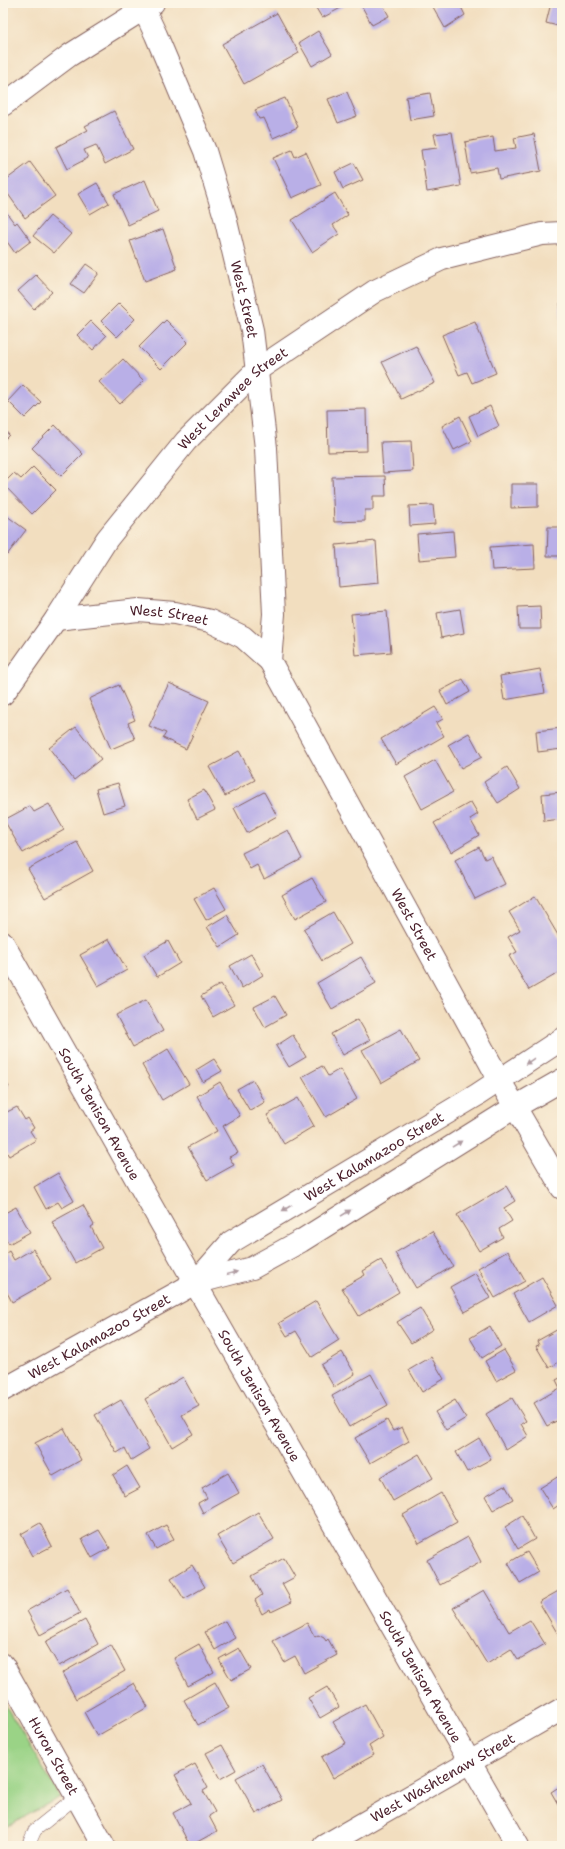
<svg xmlns="http://www.w3.org/2000/svg" width="565" height="1849" font-family="'Shantell Sans',sans-serif">
<rect width="100%" height="100%" fill="#fcf5e5"/>
<filter id="ink" filterUnits="userSpaceOnUse"><feTurbulence type="fractalNoise" baseFrequency=".025" numOctaves="2"/><feDisplacementMap in="SourceGraphic" scale="8" xChannelSelector="R" yChannelSelector="G"/><feConvolveMatrix kernelMatrix="1 2 1 2 8 2 1 2 1" color-interpolation-filters="sRGB"/></filter>
<filter id="wash" filterUnits="userSpaceOnUse"><feTurbulence type="fractalNoise" baseFrequency=".012" numOctaves="4" result="noise"/><feDisplacementMap in="SourceGraphic" scale="16" xChannelSelector="R" yChannelSelector="G"/><feGaussianBlur stdDeviation="0.9" result="paint"/><feColorMatrix in="noise" values="0 0 0 0 0 0 0 0 0 0 0 0 0 0 0 0 0 1.4 0 .05"/><feComposite in="paint" operator="in"/></filter>
<g filter="url(#wash)">
<rect width="100%" height="100%" fill="#f2debf"/>
<polygon fill="#9ad386" stroke="#727958" points="3,1701 60,1797 3,1829"/>
<g id="blocks">
<g fill="#b9afe7">
<polygon points="313,3 350,3 322,18"/>
<polygon points="360,3 382,3 389,16 372,25"/>
<polygon points="439,3 459,3 465,15 445,28 433,7"/>
<polygon points="551,3 562,3 562,27 546,23"/>
<polygon points="277,13 299,53 244,84 222,44"/>
<polygon points="318,31 332,54 312,66 299,43"/>
<polygon points="347,92 357,116 338,123 328,99"/>
<polygon points="430,93 434,116 410,120 406,97"/>
<polygon points="285,98 298,127 273,138 264,118 259,119 255,110"/>
<polygon points="114,111 133,149 105,164 96,145 84,150 88,158 67,169 56,147 88,130 85,126"/>
<polygon points="452,132 461,186 427,192 421,150 437,148 434,134"/>
<polygon points="534,134 541,171 499,179 497,168 470,173 465,142 493,137 495,151 516,148 514,138"/>
<polygon points="292,150 295,157 306,152 321,185 292,198 273,158"/>
<polygon points="30,162 55,196 25,218 3,187 3,182"/>
<polygon points="354,163 363,180 343,189 335,172"/>
<polygon points="145,180 158,211 128,225 114,194"/>
<polygon points="97,183 109,203 90,214 78,194"/>
<polygon points="335,193 348,215 333,225 339,234 312,252 292,220"/>
<polygon points="3,208 15,224 17,222 31,241 15,253 3,236"/>
<polygon points="50,216 71,234 54,253 33,236"/>
<polygon points="163,229 177,269 145,281 130,241"/>
<polygon points="86,264 99,273 84,293 71,284"/>
<polygon points="36,275 52,292 34,309 18,291"/>
<polygon points="119,303 135,319 117,337 101,321"/>
<polygon points="560,303 562,303 562,318 561,318"/>
<polygon points="166,320 188,342 161,369 139,347"/>
<polygon points="91,321 106,336 93,350 77,335"/>
<polygon points="475,322 496,373 472,383 467,372 459,375 442,335"/>
<polygon points="416,346 435,383 401,399 382,362"/>
<polygon points="123,359 144,381 120,404 99,382"/>
<polygon points="23,385 41,402 25,418 8,401"/>
<polygon points="490,406 499,426 478,436 469,416"/>
<polygon points="366,409 367,451 328,452 327,410"/>
<polygon points="460,416 472,441 454,450 442,426"/>
<polygon points="55,425 83,454 61,476 32,448"/>
<polygon points="3,428 9,435 3,441"/>
<polygon points="411,441 413,471 383,473 381,442"/>
<polygon points="33,467 56,490 32,514 3,484 14,473 21,479"/>
<polygon points="385,476 386,496 373,496 373,510 365,510 365,521 334,522 332,477"/>
<polygon points="511,484 538,484 538,507 511,508"/>
<polygon points="433,505 435,524 410,526 409,506"/>
<polygon points="3,513 26,530 7,555 3,552"/>
<polygon points="548,527 562,527 562,556 547,556"/>
<polygon points="453,531 455,557 419,560 417,534"/>
<polygon points="376,541 379,583 339,587 336,545"/>
<polygon points="534,544 535,568 492,570 490,547"/>
<polygon points="540,606 541,629 519,629 518,607"/>
<polygon points="460,609 464,633 441,638 437,613"/>
<polygon points="387,611 391,652 355,655 351,614"/>
<polygon points="540,669 545,693 504,700 500,676"/>
<polygon points="463,679 470,692 447,705 440,691"/>
<polygon points="169,683 209,701 186,749 163,738 166,733 149,726"/>
<polygon points="119,685 135,720 128,723 135,739 111,749 89,699"/>
<polygon points="435,707 443,719 436,723 444,736 396,764 381,739"/>
<polygon points="76,727 101,759 74,780 49,748"/>
<polygon points="562,728 562,749 538,752 536,731"/>
<polygon points="469,733 482,757 461,768 448,745"/>
<polygon points="239,751 255,780 225,796 209,767"/>
<polygon points="435,760 453,792 422,809 405,777"/>
<polygon points="507,767 520,789 498,803 484,782"/>
<polygon points="118,783 125,806 103,813 96,789"/>
<polygon points="204,790 215,810 197,819 187,799"/>
<polygon points="264,792 277,816 247,833 234,808"/>
<polygon points="562,792 562,819 544,821 542,794"/>
<polygon points="471,802 478,814 470,819 479,835 451,852 434,823"/>
<polygon points="49,804 64,830 23,853 4,820 30,806 34,812"/>
<polygon points="288,830 302,859 264,879 257,865 250,869 242,853"/>
<polygon points="77,842 93,871 45,898 28,869"/>
<polygon points="479,847 485,859 491,856 505,884 475,899 455,860"/>
<polygon points="312,878 326,902 295,919 282,895"/>
<polygon points="214,888 226,909 206,920 194,899"/>
<polygon points="535,896 562,942 562,971 529,990 509,956 517,952 508,937 520,930 509,912"/>
<polygon points="333,912 351,944 322,961 304,929"/>
<polygon points="227,915 239,935 220,947 207,927"/>
<polygon points="109,939 127,970 98,986 80,955"/>
<polygon points="168,941 180,963 157,977 144,955"/>
<polygon points="251,954 263,975 242,988 230,966"/>
<polygon points="361,957 376,983 332,1009 317,983"/>
<polygon points="221,984 234,1005 213,1017 201,996"/>
<polygon points="275,996 286,1015 265,1027 254,1007"/>
<polygon points="146,1000 163,1031 133,1047 116,1015"/>
<polygon points="358,1019 370,1040 343,1055 331,1034"/>
<polygon points="401,1029 419,1061 381,1083 362,1050"/>
<polygon points="293,1035 306,1057 289,1067 276,1046"/>
<polygon points="168,1049 189,1084 162,1100 142,1065"/>
<polygon points="214,1059 222,1071 203,1082 196,1070"/>
<polygon points="322,1066 328,1076 340,1069 357,1099 326,1117 302,1077"/>
<polygon points="3,1076 9,1087 3,1090"/>
<polygon points="253,1080 265,1102 250,1111 237,1089"/>
<polygon points="220,1082 240,1116 223,1126 238,1153 229,1157 234,1165 207,1180 188,1147 217,1131 197,1096"/>
<polygon points="298,1098 314,1126 284,1144 267,1115"/>
<polygon points="17,1107 25,1120 28,1118 34,1128 30,1131 36,1140 9,1156 3,1147 3,1114"/>
<polygon points="58,1173 74,1201 62,1208 58,1202 46,1209 34,1187"/>
<polygon points="506,1186 515,1201 504,1208 512,1221 499,1229 503,1237 479,1251 457,1215"/>
<polygon points="83,1205 94,1225 91,1227 102,1248 75,1263 52,1222"/>
<polygon points="16,1207 30,1232 9,1244 3,1233 3,1214"/>
<polygon points="432,1231 453,1266 416,1288 395,1253"/>
<polygon points="33,1249 51,1280 12,1302 3,1285 3,1255 9,1251 14,1260"/>
<polygon points="508,1251 525,1281 495,1298 478,1268"/>
<polygon points="381,1260 399,1292 359,1316 342,1288 365,1275 363,1271"/>
<polygon points="475,1273 490,1298 465,1312 450,1287"/>
<polygon points="542,1277 558,1305 529,1322 513,1294"/>
<polygon points="316,1301 339,1340 312,1357 296,1331 287,1336 279,1323"/>
<polygon points="420,1308 433,1329 411,1343 397,1322"/>
<polygon points="490,1326 501,1346 482,1358 470,1338"/>
<polygon points="562,1327 562,1360 549,1368 536,1346 539,1345 537,1341"/>
<polygon points="504,1350 516,1370 496,1381 485,1361"/>
<polygon points="342,1352 355,1374 334,1387 321,1365"/>
<polygon points="431,1357 444,1379 422,1392 409,1370"/>
<polygon points="371,1374 388,1405 349,1427 332,1396"/>
<polygon points="183,1377 199,1406 182,1415 193,1434 172,1447 145,1399"/>
<polygon points="562,1377 562,1418 547,1426 534,1403 560,1388 556,1380"/>
<polygon points="512,1398 526,1421 521,1424 528,1436 506,1450 486,1414"/>
<polygon points="121,1400 149,1449 131,1460 125,1448 117,1453 95,1415"/>
<polygon points="455,1400 466,1418 446,1430 435,1412"/>
<polygon points="387,1420 393,1431 402,1427 409,1441 370,1463 355,1438"/>
<polygon points="64,1428 81,1460 53,1476 35,1443"/>
<polygon points="479,1438 491,1459 467,1472 456,1452"/>
<polygon points="419,1454 433,1478 393,1501 380,1477"/>
<polygon points="127,1466 140,1488 125,1496 113,1475"/>
<polygon points="228,1473 239,1493 203,1513 198,1503 207,1498 202,1488"/>
<polygon points="562,1474 562,1503 553,1509 540,1488"/>
<polygon points="505,1485 513,1499 493,1510 485,1496"/>
<polygon points="441,1493 457,1522 419,1543 403,1515"/>
<polygon points="258,1512 274,1539 233,1563 217,1536"/>
<polygon points="522,1516 535,1539 518,1549 505,1527"/>
<polygon points="40,1523 52,1546 33,1556 21,1534"/>
<polygon points="166,1525 174,1539 156,1549 148,1535"/>
<polygon points="99,1530 110,1548 92,1558 82,1539"/>
<polygon points="468,1537 481,1562 440,1585 427,1560"/>
<polygon points="527,1552 539,1572 520,1583 508,1563"/>
<polygon points="284,1558 295,1577 282,1584 292,1602 271,1612 270,1609 262,1614 255,1600 262,1595 252,1576"/>
<polygon points="192,1565 205,1587 184,1599 171,1578"/>
<polygon points="67,1588 80,1613 40,1635 27,1611"/>
<polygon points="562,1589 562,1634 559,1636 539,1602"/>
<polygon points="484,1590 509,1632 530,1620 545,1644 518,1660 511,1649 487,1664 453,1608"/>
<polygon points="85,1620 98,1644 59,1666 45,1642"/>
<polygon points="225,1621 235,1638 215,1650 205,1632"/>
<polygon points="307,1623 315,1637 318,1635 324,1638 326,1641 328,1639 337,1655 304,1673 295,1656 284,1662 273,1641"/>
<polygon points="199,1644 214,1672 188,1686 174,1658"/>
<polygon points="111,1645 125,1671 76,1699 62,1673"/>
<polygon points="239,1648 251,1669 231,1680 219,1659"/>
<polygon points="215,1682 229,1708 198,1725 184,1700"/>
<polygon points="134,1683 148,1707 97,1736 84,1712"/>
<polygon points="327,1687 339,1707 320,1718 308,1698"/>
<polygon points="365,1704 383,1737 369,1746 374,1755 333,1778 322,1757 346,1743 333,1722"/>
<polygon points="222,1745 236,1770 220,1779 206,1753"/>
<polygon points="195,1764 208,1788 203,1791 215,1812 209,1816 217,1831 190,1846 173,1813 191,1803 175,1775"/>
<polygon points="262,1764 282,1800 256,1814 236,1778"/>
<polygon points="562,1785 562,1811 551,1792"/>
</g>
</g>
</g>
<g filter="url(#ink)">
<use href="#blocks" fill-opacity="0" stroke="#85625f" stroke-width="1"/>
<g fill="none" stroke-linecap="round" stroke-linejoin="round">
<g stroke="#85625f" stroke-width="14">
<polyline id="service" points="28,1846 35,1830 76,1797"/>
</g>
<g stroke="#85625f" stroke-width="24">
<g id="minor">
<path id="s1" d="M141 3 156 35 205 151 225 217 252 330 266 448 274 614 270 661 500 1081 562 1188"/>
<polyline points="3,105 70,55 153,3"/>
<path id="s2" d="M56 619 138 610 175 613 210 621 243 637 270 661"/>
<path id="s3" d="M3 694 56 619 107 539 186 441 257 370 375 291 442 259 542 234 562 233"/>
<path id="s4" d="M3 943 195 1283 518 1846"/>
<path id="s5" d="M195 1283 231 1242 477 1095 562 1039"/>
<path id="s6" d="M3 1390 195 1283 252 1268 301 1241 515 1107 562 1080"/>
<path id="s7" d="M3 1665 104 1846"/>
<path id="s8" d="M324 1846 562 1709"/>
</g>
</g>
<use href="#service" stroke="#fff" stroke-width="13"/>
<use href="#minor" stroke="#fff" stroke-width="22"/>
</g>
<defs><path id="oneway-solid" d="M-6-.8H1V-3.2L6.5 0L1 3.2V.8H-6Z"/></defs>
<g fill="#ae9aa0">
<use href="#oneway-solid" transform="translate(530 1061) rotate(146)"/>
<use href="#oneway-solid" transform="translate(457 1144) rotate(-32)"/>
<use href="#oneway-solid" transform="translate(287 1208) rotate(149)"/>
<use href="#oneway-solid" transform="translate(346 1213) rotate(-32)"/>
<use href="#oneway-solid" transform="translate(232 1273) rotate(-14)"/>
</g>
</g>
<g text-anchor="middle" dominant-baseline="central" stroke-width="3" stroke-linejoin="round" paint-order="stroke">
<g font-size="14" fill="#4a1f2b" stroke="#fcf5e5">
<text stroke="none"><textPath href="#s1" startOffset="315">West Street</textPath></text>
<text stroke="none"><textPath href="#s3" startOffset="376">West Lenawee Street</textPath></text>
<text stroke="none"><textPath href="#s2" startOffset="114">West Street</textPath></text>
<text stroke="none"><textPath href="#s1" startOffset="979">West Street</textPath></text>
<text stroke="none"><textPath href="#s4" startOffset="196">South Jenison Avenue</textPath></text>
<text stroke="none"><textPath href="#s5" startOffset="221">West Kalamazoo Street</textPath></text>
<text stroke="none"><textPath href="#s6" startOffset="110">West Kalamazoo Street</textPath></text>
<text stroke="none"><textPath href="#s4" startOffset="520">South Jenison Avenue</textPath></text>
<text stroke="none"><textPath href="#s4" startOffset="844">South Jenison Avenue</textPath></text>
<text stroke="none"><textPath href="#s7" startOffset="104">Huron Street</textPath></text>
<text stroke="none"><textPath href="#s8" startOffset="137">West Washtenaw Street</textPath></text>
</g>
</g>
<rect width="565" height="1849" fill="none" stroke="#fcf5e5" stroke-width="16"/>
</svg>
